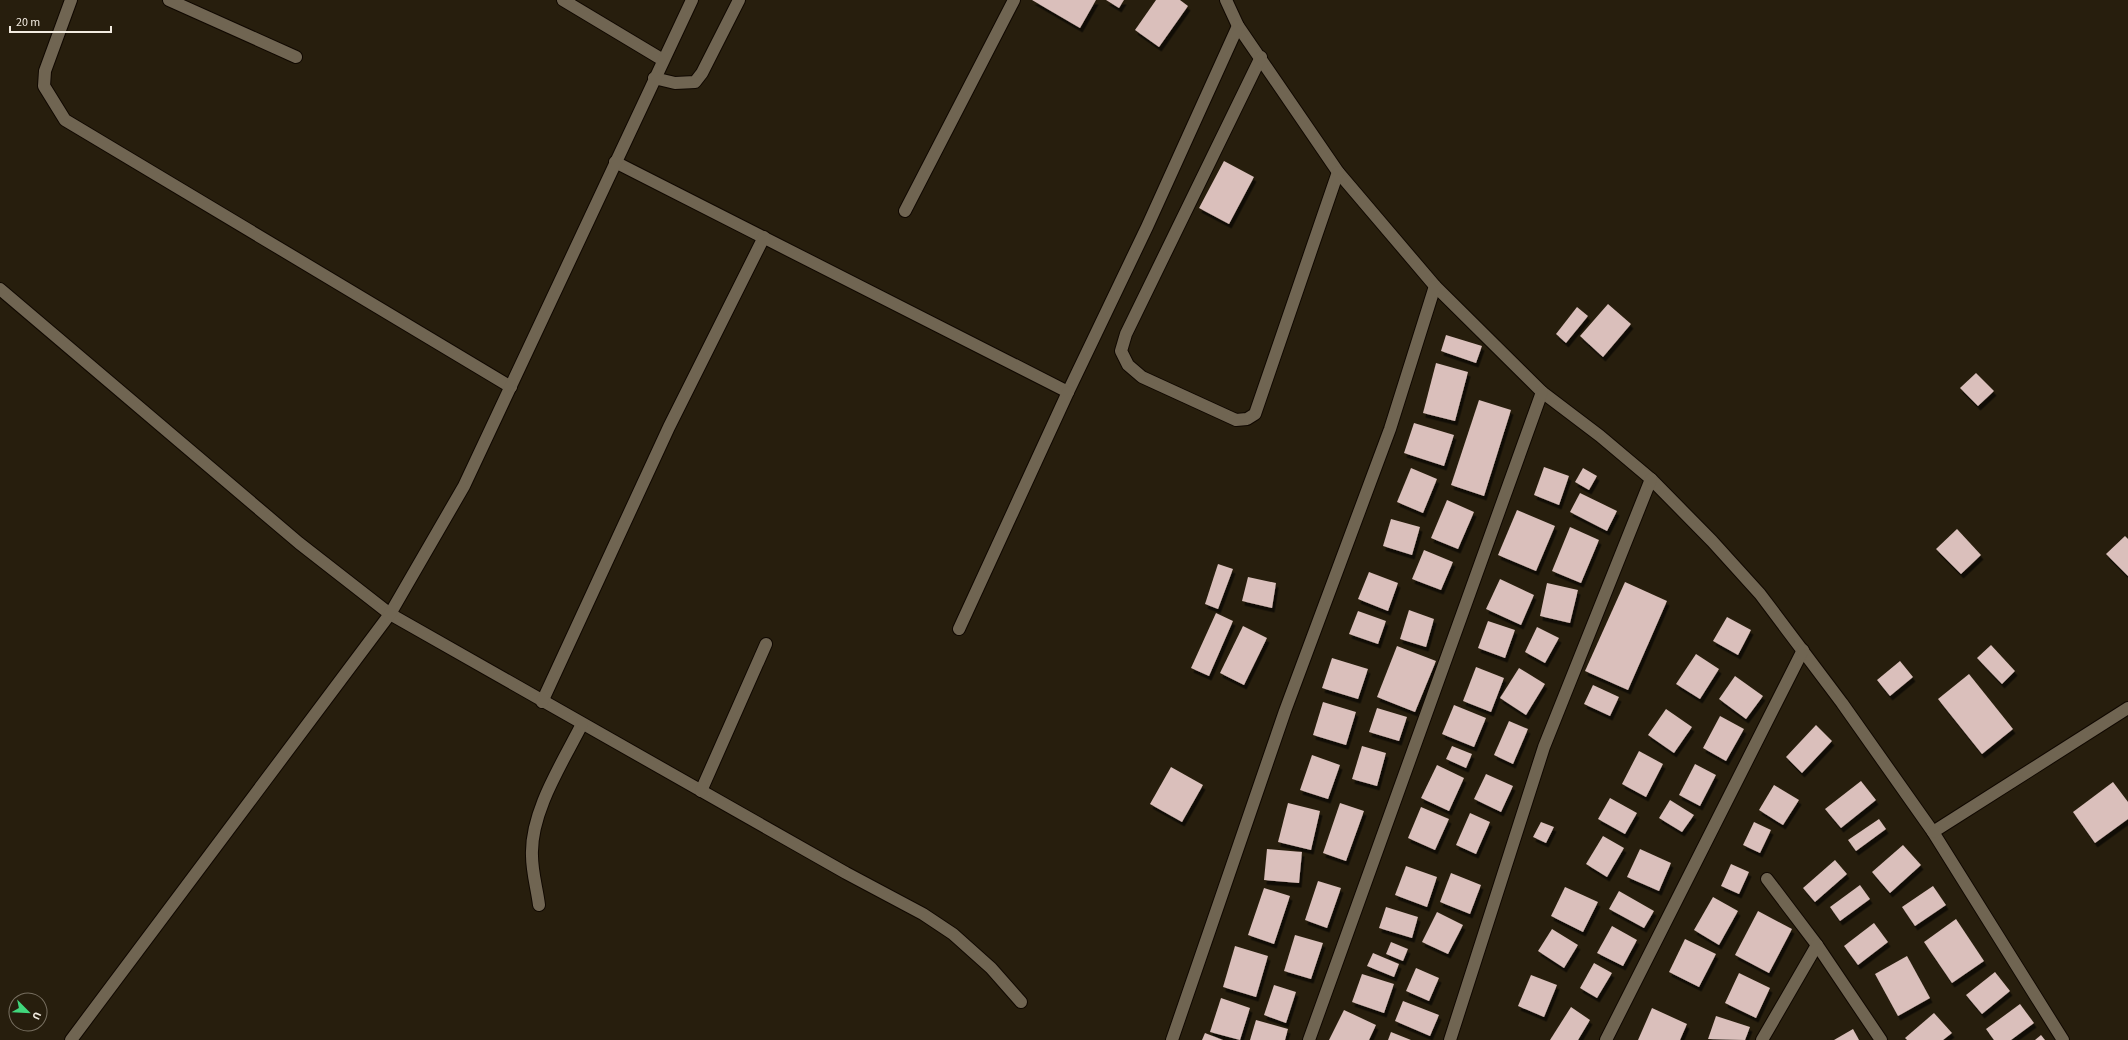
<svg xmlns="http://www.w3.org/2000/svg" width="2128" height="1040" font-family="'Source Sans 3',sans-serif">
<defs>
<filter id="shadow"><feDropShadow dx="2.5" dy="4.5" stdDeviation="0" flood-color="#0009"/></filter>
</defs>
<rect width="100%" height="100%" fill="#271e0d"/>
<g fill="#dabfbb" filter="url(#shadow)">
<polygon points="1032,0 1096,0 1080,28"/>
<polygon points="1106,0 1124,0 1119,8"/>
<polygon points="1156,0 1180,0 1188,6 1159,47 1135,30"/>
<polygon points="1224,161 1254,177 1229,224 1199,208"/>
<polygon points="1608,304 1631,324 1603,357 1580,336"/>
<polygon points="1577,307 1588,316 1566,343 1556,334"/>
<polygon points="1446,335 1482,346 1476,363 1441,351"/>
<polygon points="1436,363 1468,372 1455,421 1423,413"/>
<polygon points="1976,373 1994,391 1978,406 1960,388"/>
<polygon points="1479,400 1511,410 1484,496 1451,485"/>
<polygon points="1414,423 1454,435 1444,466 1404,453"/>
<polygon points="1544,467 1569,476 1559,505 1534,495"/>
<polygon points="1411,468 1437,479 1423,513 1397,502"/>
<polygon points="1583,468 1597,476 1589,490 1575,482"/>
<polygon points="1580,493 1617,511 1607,531 1570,512"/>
<polygon points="1447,500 1474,512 1458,549 1431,538"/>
<polygon points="1517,510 1555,526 1536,571 1498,555"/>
<polygon points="1391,519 1420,527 1412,555 1383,546"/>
<polygon points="1570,527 1599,540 1581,583 1552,571"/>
<polygon points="1957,529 1981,555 1961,574 1936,549"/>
<polygon points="2125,536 2128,539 2128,576 2106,554"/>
<polygon points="1424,550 1453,562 1441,590 1412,579"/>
<polygon points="1218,564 1233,569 1218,609 1205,604"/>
<polygon points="1369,572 1398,583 1388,611 1358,599"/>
<polygon points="1248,577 1276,583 1272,608 1242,601"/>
<polygon points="1500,579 1534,595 1521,625 1486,609"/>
<polygon points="1625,582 1667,601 1628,690 1585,671"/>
<polygon points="1547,583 1578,590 1570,623 1540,616"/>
<polygon points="1409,610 1434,619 1426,647 1400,639"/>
<polygon points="1358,611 1386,621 1378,644 1349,634"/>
<polygon points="1216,613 1233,621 1209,676 1191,668"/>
<polygon points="1727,617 1751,630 1738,655 1713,641"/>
<polygon points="1488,621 1515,630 1505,658 1478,648"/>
<polygon points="1243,626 1267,638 1244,685 1220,673"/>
<polygon points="1537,627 1559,638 1545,663 1525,652"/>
<polygon points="1991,645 2015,671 2002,684 1977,658"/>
<polygon points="1397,646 1436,661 1415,712 1377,697"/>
<polygon points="1696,654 1719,669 1700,699 1676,684"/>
<polygon points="1332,658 1368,669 1358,699 1322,688"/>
<polygon points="1900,661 1913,677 1890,696 1877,680"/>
<polygon points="1476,667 1504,678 1491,712 1463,701"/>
<polygon points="1519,668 1545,684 1526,715 1500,698"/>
<polygon points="1969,674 2013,729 1982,754 1938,699"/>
<polygon points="1735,676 1763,696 1746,719 1719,699"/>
<polygon points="1593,685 1619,697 1610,716 1584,704"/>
<polygon points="1323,702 1356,712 1346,745 1313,735"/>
<polygon points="1454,705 1486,718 1474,747 1442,734"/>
<polygon points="1377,708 1407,717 1399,741 1369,732"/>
<polygon points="1666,709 1692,727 1674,753 1648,735"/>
<polygon points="1720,716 1744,729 1726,761 1703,748"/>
<polygon points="1509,721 1528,729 1513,764 1494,755"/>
<polygon points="1816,725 1832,741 1802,773 1786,757"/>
<polygon points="1362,746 1386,753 1377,786 1352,779"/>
<polygon points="1452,746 1472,754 1466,768 1446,759"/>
<polygon points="1639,751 1663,764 1646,797 1622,784"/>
<polygon points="1312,755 1340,765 1328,799 1300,790"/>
<polygon points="1695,764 1716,775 1700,806 1679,795"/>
<polygon points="1437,765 1464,778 1449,811 1421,798"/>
<polygon points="1171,767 1203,785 1182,822 1150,804"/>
<polygon points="1486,774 1513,786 1501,812 1474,799"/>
<polygon points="1861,781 1876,800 1841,828 1825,809"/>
<polygon points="2113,782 2128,802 2128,819 2095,843 2073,812"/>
<polygon points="1774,785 1799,800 1783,825 1759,810"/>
<polygon points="1610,798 1637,813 1625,834 1598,819"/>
<polygon points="1670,800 1694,815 1682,832 1659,818"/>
<polygon points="1288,803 1320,811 1311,850 1278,842"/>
<polygon points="1340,803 1364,811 1346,861 1323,853"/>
<polygon points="1421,807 1449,819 1435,850 1408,838"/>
<polygon points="1470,813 1490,822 1476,854 1456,845"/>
<polygon points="1879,819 1886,829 1856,851 1848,840"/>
<polygon points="1541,822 1554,827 1546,843 1533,837"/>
<polygon points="1754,822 1771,830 1760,853 1743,845"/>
<polygon points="1603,836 1624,848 1607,877 1586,864"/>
<polygon points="1903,845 1921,865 1890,893 1872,872"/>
<polygon points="1267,849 1302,852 1299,883 1264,880"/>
<polygon points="1640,849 1671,863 1659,891 1627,877"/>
<polygon points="1835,860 1847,874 1815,902 1803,888"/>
<polygon points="1731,864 1749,872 1739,894 1721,886"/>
<polygon points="1406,866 1437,877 1427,907 1395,895"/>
<polygon points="1451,873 1481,885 1470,914 1440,902"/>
<polygon points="1318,881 1341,888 1327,928 1305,920"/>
<polygon points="1860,885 1870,899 1840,921 1830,907"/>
<polygon points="1933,886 1946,905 1915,926 1902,907"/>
<polygon points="1565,887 1598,902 1583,932 1551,916"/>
<polygon points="1264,888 1290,896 1274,944 1248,935"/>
<polygon points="1619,891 1654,911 1644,928 1609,909"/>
<polygon points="1713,897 1738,911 1719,945 1694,930"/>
<polygon points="1386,907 1418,917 1412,938 1379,928"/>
<polygon points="1758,911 1792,929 1769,973 1735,955"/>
<polygon points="1437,912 1463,925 1448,954 1422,942"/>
<polygon points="1956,919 1984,961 1952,983 1924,942"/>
<polygon points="1874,923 1888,942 1858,965 1844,946"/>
<polygon points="1612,926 1637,940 1623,966 1597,953"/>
<polygon points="1552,929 1578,945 1564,968 1538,951"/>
<polygon points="1295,935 1323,943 1311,979 1284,971"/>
<polygon points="1685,939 1716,954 1699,987 1669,972"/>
<polygon points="1391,942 1408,949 1403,961 1386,954"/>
<polygon points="1235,946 1268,956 1256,997 1223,987"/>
<polygon points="1373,953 1399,964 1394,977 1367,966"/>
<polygon points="1907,956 1930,998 1898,1016 1875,974"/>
<polygon points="1594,963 1612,973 1597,998 1580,988"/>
<polygon points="1416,968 1439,978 1429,1001 1406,991"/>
<polygon points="1995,972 2010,991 1982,1014 1966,995"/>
<polygon points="1739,973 1770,988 1756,1018 1725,1003"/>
<polygon points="1362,974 1394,984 1384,1013 1352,1002"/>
<polygon points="1531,975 1557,985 1544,1017 1518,1006"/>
<polygon points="1274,985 1296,992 1286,1023 1264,1015"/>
<polygon points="1221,998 1250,1008 1240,1040 1210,1032"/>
<polygon points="1403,1001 1439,1015 1430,1036 1395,1021"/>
<polygon points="2020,1004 2034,1023 2011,1040 1994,1040 1986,1029"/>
<polygon points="1571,1007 1590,1020 1578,1040 1550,1040"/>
<polygon points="1652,1008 1687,1024 1680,1040 1638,1040"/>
<polygon points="1344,1010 1376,1025 1369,1040 1329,1040"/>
<polygon points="1934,1013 1952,1033 1943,1040 1907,1040 1905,1038"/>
<polygon points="1716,1016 1750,1027 1745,1040 1708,1039"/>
<polygon points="1256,1020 1288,1029 1285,1040 1250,1040"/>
<polygon points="1853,1029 1859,1040 1834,1040"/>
<polygon points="1391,1032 1411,1040 1388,1040"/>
<polygon points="1205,1033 1223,1040 1202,1040"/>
<polygon points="2041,1035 2045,1040 2035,1040"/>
</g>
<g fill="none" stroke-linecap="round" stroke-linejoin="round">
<g stroke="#100800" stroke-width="14">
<g id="street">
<polyline points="71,0 45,71 44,86 65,120 511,387"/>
<polyline points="169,0 296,57"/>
<polyline points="563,0 663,60"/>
<polyline points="1226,0 1238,26 1338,172 1435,286 1542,392 1600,436 1651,479 1712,541 1760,594 1842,703 1933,832 2063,1040"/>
<polyline points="1261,57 1126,334 1121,351 1128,365 1142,377 1236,420 1247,419 1255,414 1338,172"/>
<polyline points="654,78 675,83 695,82 702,73 739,0"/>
<polyline points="615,162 1068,392 1147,227 1238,26"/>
<polyline points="905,211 1014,0"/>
<polyline points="0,289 299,543 390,614 846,873 923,914 953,934 991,968 1021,1002"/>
<polyline points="959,629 1068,392"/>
<polyline points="542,702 669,427 764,237"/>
<polyline points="701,791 766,644"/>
<polyline points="1933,832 2128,708"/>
<polyline points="1767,879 1817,945 1881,1040"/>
<path d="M539 905C537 889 532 872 532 856 530 812 563 762 582 724"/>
<polyline points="1172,1040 1285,711 1390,429 1435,286"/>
<polyline points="1309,1040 1542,392"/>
<polyline points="1450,1040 1544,747 1651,479"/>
<polyline points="1606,1040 1803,650"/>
<polyline points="1762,1040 1817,945"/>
</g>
</g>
<g stroke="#100800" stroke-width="14">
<polyline id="secondary" points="71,1040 390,614 464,486 692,0"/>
</g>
<use href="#street" stroke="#706552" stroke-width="12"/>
<use href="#secondary" stroke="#706552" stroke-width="12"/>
</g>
<g transform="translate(28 1012) rotate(114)"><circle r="19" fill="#271e0d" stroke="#787061"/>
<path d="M0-3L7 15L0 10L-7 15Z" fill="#41d77c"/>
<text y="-6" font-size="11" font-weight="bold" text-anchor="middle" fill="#f2ebe0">U</text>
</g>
<path d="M10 26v6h101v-6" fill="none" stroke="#f2ebe0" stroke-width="2"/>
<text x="16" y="26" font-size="12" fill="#f2ebe0" stroke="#271e0d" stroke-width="3" paint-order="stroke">20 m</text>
</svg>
